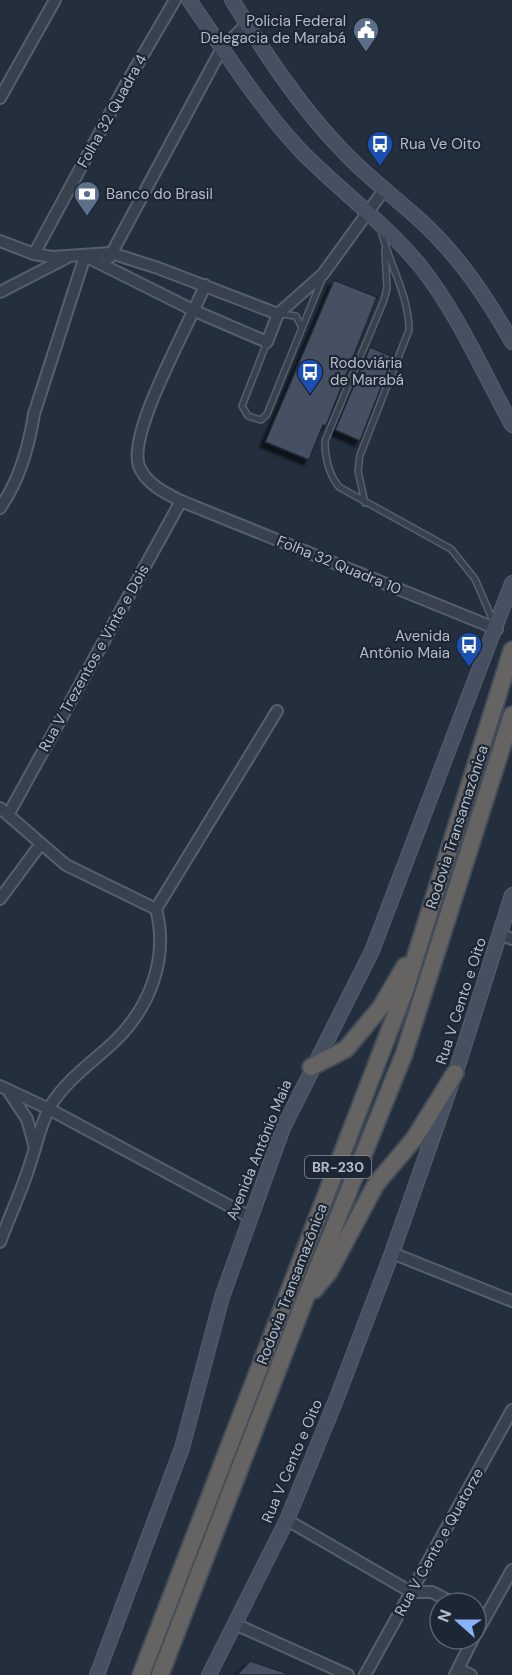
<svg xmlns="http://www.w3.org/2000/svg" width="512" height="1675" font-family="'DM Sans',sans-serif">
<defs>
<filter id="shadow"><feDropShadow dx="-5" dy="5" stdDeviation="1.5" flood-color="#0009"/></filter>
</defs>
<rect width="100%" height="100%" fill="#242f3e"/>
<g fill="#455162" stroke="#1f2835" stroke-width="1.5" filter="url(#shadow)">
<polygon points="334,280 377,297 326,426 323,425 309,460 265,442"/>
<polygon points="370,347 393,357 360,441 335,430"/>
<polygon points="250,1661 286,1673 286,1675 237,1675"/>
</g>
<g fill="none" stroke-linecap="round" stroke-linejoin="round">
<g stroke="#565f6c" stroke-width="8">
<g id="service">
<path d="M385 250 387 288 384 300 325 441C325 458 328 473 339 487L451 549 475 579 494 623"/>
<polyline points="281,314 296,316 302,328"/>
<polyline points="267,342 242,406 248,416 261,420 267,414 322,279"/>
<path d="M365 503 358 471 360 455 409 330C409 294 388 263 381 229"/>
</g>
</g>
<g stroke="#565f6c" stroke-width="14">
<g id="minor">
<polyline points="0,98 55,0"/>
<polyline points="0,241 34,254 52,257 111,253 158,268 278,314"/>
<polyline points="34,254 126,84 175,0"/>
<polyline points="85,256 195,311 267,342 278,314 323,274 384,190"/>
<polyline points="109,258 222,48 247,24"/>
<path d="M205 285C190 324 127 432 139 466 146 484 165 493 181 501L497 629"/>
<polyline points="0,292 66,258"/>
<path d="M0 508C19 481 29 446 34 414L85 256"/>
<polyline points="0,808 66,865 156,909"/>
<polyline points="8,815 181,501"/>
<polyline points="0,899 40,845"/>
<polyline points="500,934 512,939"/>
<polyline points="0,1086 49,1109 250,1217"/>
<polyline points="9,1092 27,1119 35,1148"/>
<path d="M0 1242C10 1215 23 1188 31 1161 37 1143 41 1122 51 1105 67 1079 93 1062 115 1041 150 1007 169 958 156 909L277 711"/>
<polyline points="392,1253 512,1301"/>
<polyline points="287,1520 411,1592 432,1592 453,1603"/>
<polyline points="235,1624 348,1675"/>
<polyline points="476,1634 512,1570"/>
<polyline points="458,1669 471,1675"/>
<polyline points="365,1675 512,1410"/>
<polyline points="455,1675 473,1639"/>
</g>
</g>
<g stroke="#565f6c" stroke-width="16">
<g id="secondary">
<path d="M189 0C224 50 258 105 300 150 339 190 385 223 421 267 458 314 483 372 512 425"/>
<path d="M232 0C265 53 299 106 343 151 367 177 396 198 421 221 459 256 487 298 512 342"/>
<polyline points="97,1675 182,1448 222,1297 283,1128 372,951 512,583"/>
<polyline points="209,1675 287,1520 336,1400 392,1253 459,1062 512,895"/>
</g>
</g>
<g stroke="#434c59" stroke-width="20">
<g id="trunk">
<polyline points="311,1067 346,1049 381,1007 405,966"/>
<polyline points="314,1290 329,1272 376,1184 414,1139 455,1073"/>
<polyline points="141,1675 404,993 512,650"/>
<polyline points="160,1675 305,1299 404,1054 512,715"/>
</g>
</g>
<use href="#service" stroke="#38414e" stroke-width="5"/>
<use href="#minor" stroke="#38414e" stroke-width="10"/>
<use href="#secondary" stroke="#465061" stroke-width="14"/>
<use href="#trunk" stroke="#656462" stroke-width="16"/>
</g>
<defs>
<g id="civic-pin" transform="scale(1.35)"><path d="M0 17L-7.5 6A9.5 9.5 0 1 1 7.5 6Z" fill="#5c6f8a" stroke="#1d2633"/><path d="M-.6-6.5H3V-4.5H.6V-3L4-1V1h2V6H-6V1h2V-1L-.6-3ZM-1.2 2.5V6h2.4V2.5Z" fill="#fff"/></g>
<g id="bus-pin" transform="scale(1.35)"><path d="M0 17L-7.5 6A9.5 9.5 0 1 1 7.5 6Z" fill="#1a4fb4" stroke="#1d2633"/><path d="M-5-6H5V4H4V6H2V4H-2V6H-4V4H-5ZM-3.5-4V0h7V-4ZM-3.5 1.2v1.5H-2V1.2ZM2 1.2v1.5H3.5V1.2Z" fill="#fff"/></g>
<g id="bank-pin" transform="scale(1.35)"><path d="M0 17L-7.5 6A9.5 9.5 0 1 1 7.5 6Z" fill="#5c6f8a" stroke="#1d2633"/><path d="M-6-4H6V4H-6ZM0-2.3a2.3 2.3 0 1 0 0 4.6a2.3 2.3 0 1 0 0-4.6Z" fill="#fff"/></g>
</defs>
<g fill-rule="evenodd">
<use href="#civic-pin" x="366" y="30"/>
<use href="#bus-pin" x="380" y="144"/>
<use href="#bank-pin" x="87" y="194"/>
<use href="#bus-pin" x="310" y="372"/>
<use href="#bus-pin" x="469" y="645"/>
</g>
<g text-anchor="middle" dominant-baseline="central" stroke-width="4.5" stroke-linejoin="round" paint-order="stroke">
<rect fill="#1d2633" stroke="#878f9c" stroke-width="1.5" x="305" y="1156" width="66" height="22" rx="4.5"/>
<g font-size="14" font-weight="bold" fill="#b4bcc9">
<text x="338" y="1167">BR-230</text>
</g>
<g font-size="15" fill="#b4bcc9" stroke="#1d2633" text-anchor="start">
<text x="346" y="21" text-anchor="end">Policia Federal<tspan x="346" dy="17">Delegacia de Marabá</tspan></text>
<text x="400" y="144">Rua Ve Oito</text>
<text x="106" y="194">Banco do Brasil</text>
<text x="330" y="363">Rodoviária<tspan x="330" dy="17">de Marabá</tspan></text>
<text x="450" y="636" text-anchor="end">Avenida<tspan x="450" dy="17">Antônio Maia</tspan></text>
</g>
<g font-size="15" fill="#b4bcc9" stroke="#1d2633">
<text transform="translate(112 111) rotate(-61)">Folha 32 Quadra 4</text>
<text transform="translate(339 565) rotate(22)">Folha 32 Quadra 10</text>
<text transform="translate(94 658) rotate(-61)">Rua V Trezentos e Vinte e Dois</text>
<text transform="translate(457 827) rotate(-72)">Rodovia Transamazônica</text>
<text transform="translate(461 1001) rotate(-72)">Rua V Cento e Oito</text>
<text transform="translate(259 1150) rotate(-68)">Avenida Antônio Maia</text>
<text transform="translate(292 1284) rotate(-69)">Rodovia Transamazônica</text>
<text transform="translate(292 1461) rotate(-67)">Rua V Cento e Oito</text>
<text transform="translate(439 1542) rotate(-61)">Rua V Cento e Quatorze</text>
</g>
</g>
<g transform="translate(458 1621) rotate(291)"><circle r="28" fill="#1d2633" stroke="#59626f" stroke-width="1.5"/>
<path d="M0-4.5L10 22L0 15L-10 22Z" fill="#8ab4f8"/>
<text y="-9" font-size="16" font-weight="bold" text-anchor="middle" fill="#b4bcc9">N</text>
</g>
</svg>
